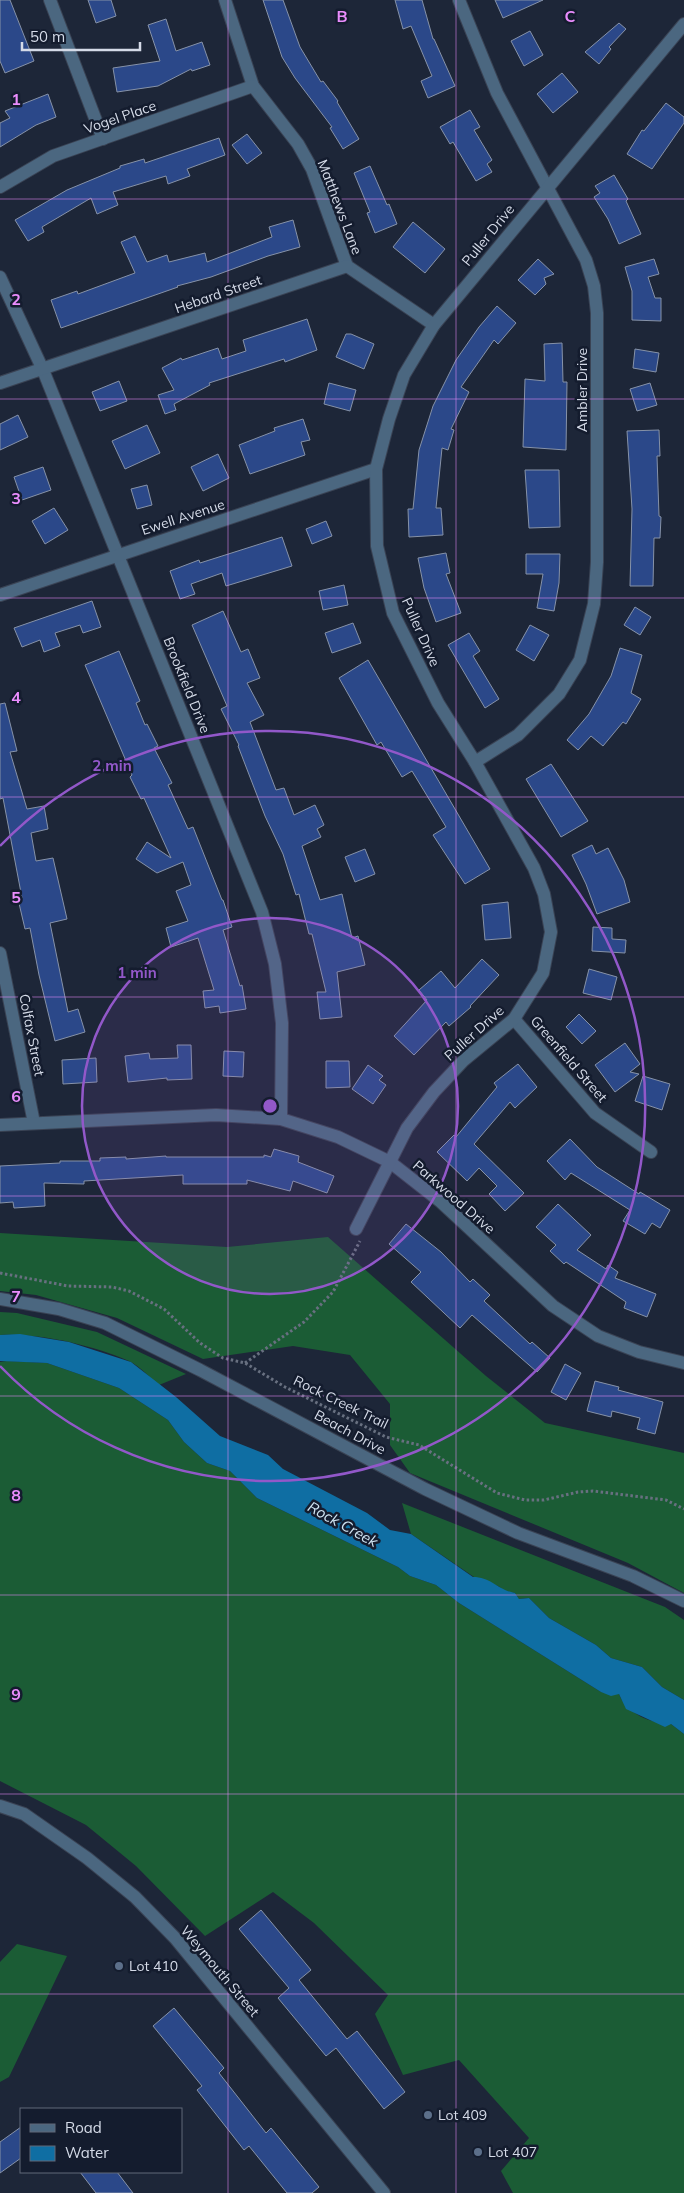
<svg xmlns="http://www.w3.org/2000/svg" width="684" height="2193" font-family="Mulish,sans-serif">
<rect width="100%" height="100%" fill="#1d2638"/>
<g fill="#1b5c35">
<polygon points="0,1233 227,1247 328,1237 486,1376 545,1423 684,1453 684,1593 628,1563 410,1473 390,1445 390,1404 350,1355 293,1346 203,1359 117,1318 36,1295 0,1291"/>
<path d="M0 1312 17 1313 97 1332 186 1374 159 1385C150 1378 140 1366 129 1361 92 1345 40 1333 0 1335Z"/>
<path d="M7 1361 47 1363 119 1388 168 1420 184 1442 207 1463 230 1471 257 1498 398 1567 410 1576 436 1585 459 1603 601 1692 619 1694C626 1713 651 1724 671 1724L684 1734V2193H513L501 2171 529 2138 459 2060 403 2075 375 2014 388 1995 314 1923 273 1892 205 1936 136 1866 86 1825 0 1781V1362Z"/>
<polygon points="402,1503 665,1607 684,1620 684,1700 662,1687 642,1667 611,1658 596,1645 549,1618 529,1598 519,1599 515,1593 505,1591 498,1586 474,1577 411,1534"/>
<polygon points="17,1944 67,1956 9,2077 0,2082 0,1962"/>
</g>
<path fill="#0f6ea3" d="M20 1334 69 1342 131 1362 176 1397 220 1436 268 1455 283 1469 367 1513 390 1530 411 1534 473 1577C491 1577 498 1590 515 1593L519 1599 529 1598 549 1618 596 1645 611 1658 642 1667 662 1687 684 1700V1734L671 1724 665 1727 626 1709 619 1694 611 1696 601 1692 459 1603 436 1585 410 1576 398 1567 257 1498 230 1471 207 1463 184 1442 168 1420 119 1388 47 1363 0 1361V1335Z"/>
<g fill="#2b4889" stroke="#8692a8">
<polygon points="0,0 10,0 34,61 5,73 0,61"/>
<polygon points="88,0 111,0 116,16 96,23"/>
<polygon points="263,0 283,0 300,47 321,82 323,81 338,101 337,102 359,139 343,149 330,128 332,127 295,78 282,57"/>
<polygon points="395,0 422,0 433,39 434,39 455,86 428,98 421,81 432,76 411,26 403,29"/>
<polygon points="495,0 543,0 503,18"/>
<polygon points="166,19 176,51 202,42 210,65 192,71 191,69 158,86 117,92 113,68 160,61 148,25"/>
<polygon points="619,23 626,29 609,47 611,49 599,64 585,52"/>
<polygon points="530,31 543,55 524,66 511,41"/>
<polygon points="562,73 578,92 553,113 537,94"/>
<polygon points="48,94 56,117 36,125 0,147 0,123 10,118 5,111"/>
<polygon points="666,103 684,117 684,123 652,169 627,154 642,130 644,131"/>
<polygon points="470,110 480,127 474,130 492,160 487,164 492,172 476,181 453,142 450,144 440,127"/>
<polygon points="247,134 262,153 247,164 232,145"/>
<polygon points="219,138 225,155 187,169 190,176 168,184 166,176 113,192 118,205 97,214 91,198 42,227 44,232 28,241 15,220 67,190 120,168 120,166 144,159 145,163"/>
<polygon points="370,166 387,205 389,204 397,224 375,233 367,213 370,212 354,173"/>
<polygon points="614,175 628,199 626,201 641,234 619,244 608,219 594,197 600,193 595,186"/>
<polygon points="293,220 300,247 268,256 211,277 177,286 178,287 61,328 51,300 77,291 78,294 135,273 121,242 135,236 147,262 167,255 169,262 205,253 207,262 272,237 269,227"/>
<polygon points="413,222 445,249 425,273 393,247"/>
<polygon points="538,259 554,274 544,278 546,284 535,295 518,280"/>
<polygon points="654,259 659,274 648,277 655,298 661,298 661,321 632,320 632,291 625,267"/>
<polygon points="497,306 516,323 498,344 494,340 461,387 469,392 451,429 454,430 448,450 442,448 436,508 441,508 443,535 409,537 408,509 413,509 419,450 433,406 456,360 479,327"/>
<polygon points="307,319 317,350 285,362 284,359 209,383 210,385 174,404 176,410 165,414 158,395 174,390 162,368 181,358 182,360 218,348 222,359 246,351 243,340"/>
<polygon points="346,334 351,334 374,344 364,369 336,357"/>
<polygon points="562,343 563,382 567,382 566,450 523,447 525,379 545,381 544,344"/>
<polygon points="635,349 659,353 656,372 633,368"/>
<polygon points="119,381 127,401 100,411 92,392"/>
<polygon points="329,383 356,390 350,411 324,404"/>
<polygon points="650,383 657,405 637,411 630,389"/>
<polygon points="18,415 28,437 0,450 0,424"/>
<polygon points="303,419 310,440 301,442 305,455 250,474 239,445 275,431 274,428"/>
<polygon points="147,425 160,453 125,469 112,441"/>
<polygon points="659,430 660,456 657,456 659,516 661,517 660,538 654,538 653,586 630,586 632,509 627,431"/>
<polygon points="218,454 229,478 203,491 191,467"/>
<polygon points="43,467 51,490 22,500 14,477"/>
<polygon points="525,470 559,470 560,527 529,528"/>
<polygon points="147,485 152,505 137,509 131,489"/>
<polygon points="54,508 68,530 45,544 32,521"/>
<polygon points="326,521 332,536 312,544 306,529"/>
<polygon points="282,537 292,566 226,586 222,573 191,584 195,594 180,599 170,571 199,560 200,563"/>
<polygon points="446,553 450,573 446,574 461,613 436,622 424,588 418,558"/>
<polygon points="526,554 560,554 559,583 554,611 537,608 543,574 526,574"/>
<polygon points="344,585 348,605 323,610 319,591"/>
<polygon points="92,601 101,627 83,633 80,625 55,633 60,646 44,652 40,640 22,647 14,628"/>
<polygon points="635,607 651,617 640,635 624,625"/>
<polygon points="223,611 241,652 248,649 260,678 247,683 264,715 250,722 276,790 284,788 294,815 315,805 324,825 317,829 321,837 302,846 320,900 342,894 352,938 358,936 365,965 337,972 342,1017 320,1019 317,992 326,992 312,934 309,934 299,894 296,895 283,854 265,816 238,746 239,745 221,709 227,706 192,625"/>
<polygon points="353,623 361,643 332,653 325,633"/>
<polygon points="530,625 549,635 534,661 516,650"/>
<polygon points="469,633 480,651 473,656 499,699 485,708 448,645"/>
<polygon points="620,648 642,655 631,693 641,699 626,724 623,722 603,746 591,736 578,750 567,740 589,714 611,676"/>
<polygon points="119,651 140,701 136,703 145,725 147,724 158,746 154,748 172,783 168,785 188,829 193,827 222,900 223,900 232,927 223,930 240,986 242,985 246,1009 220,1013 219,1006 205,1008 203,991 214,990 198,938 171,947 166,928 188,921 176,891 191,885 183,862 157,873 136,859 147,842 171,858 144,798 141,799 130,777 132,775 85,665"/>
<polygon points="368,660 490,869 465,884 433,835 446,827 412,771 402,777 381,742 377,745 339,678"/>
<polygon points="5,703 17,751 10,752 27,809 44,806 48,829 31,833 36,861 53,858 67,919 50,923 68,1012 78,1009 85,1032 55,1041 39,975 30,928 25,929 18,899 22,898 3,798 0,799 0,704"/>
<polygon points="551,764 588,821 561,837 526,779"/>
<polygon points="592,845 596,854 608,848 624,880 630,902 597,914 586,884 572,855"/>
<polygon points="365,849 375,874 355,882 345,857"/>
<polygon points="508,902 511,938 485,940 482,905"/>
<polygon points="593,927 612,928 612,939 626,940 625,953 592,951"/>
<polygon points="482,959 499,975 470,1006 471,1007 449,1026 446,1022 414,1055 394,1036 427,1000 419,990 441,971 455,988"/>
<polygon points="589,969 617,977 611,1000 583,993"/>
<polygon points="579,1014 596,1031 582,1044 566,1027"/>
<polygon points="625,1043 640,1064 630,1072 639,1074 615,1092 595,1065"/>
<polygon points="177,1045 191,1045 192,1079 167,1080 167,1078 128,1082 125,1056 149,1053 150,1059 178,1058"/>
<polygon points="224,1051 244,1052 243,1077 223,1076"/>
<polygon points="96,1058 97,1082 63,1084 62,1060"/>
<polygon points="326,1061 349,1061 350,1087 326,1088"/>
<polygon points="518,1064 537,1087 515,1108 510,1102 474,1144 524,1193 505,1211 489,1194 497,1186 479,1168 467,1181 437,1152 454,1135 456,1137 497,1087 494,1083"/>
<polygon points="368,1065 383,1076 379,1080 386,1085 373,1104 352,1089"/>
<polygon points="643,1076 670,1084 662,1110 635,1101"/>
<polygon points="570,1139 597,1167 639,1194 640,1192 670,1210 660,1228 652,1223 645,1234 623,1221 630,1210 571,1173 565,1180 547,1161"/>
<polygon points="274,1149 299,1156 298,1162 334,1176 327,1193 293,1181 290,1191 247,1180 247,1184 183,1184 183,1175 84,1181 84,1184 44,1183 45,1206 14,1208 13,1202 0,1203 0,1166 60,1163 60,1161 100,1161 100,1158 126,1157 126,1159 166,1156 166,1157 264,1157 264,1155 271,1157"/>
<polygon points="558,1204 591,1235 577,1250 606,1269 608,1265 618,1272 615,1278 656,1294 647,1317 624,1308 626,1302 566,1262 564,1264 550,1251 556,1245 536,1227"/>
<polygon points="406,1224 441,1252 470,1282 473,1279 490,1295 484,1301 530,1344 532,1342 550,1358 537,1372 472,1315 460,1328 411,1282 421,1272 389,1244"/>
<polygon points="565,1364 581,1373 566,1400 551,1392"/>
<polygon points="595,1381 619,1387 618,1390 663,1402 655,1434 637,1429 640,1418 612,1411 611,1417 587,1411"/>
<polygon points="261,1910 311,1970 299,1980 347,2039 357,2031 405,2092 384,2109 336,2048 326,2056 278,1998 289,1988 239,1929"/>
<polygon points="174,2008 224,2068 219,2073 266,2133 271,2128 319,2187 312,2193 287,2193 249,2146 244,2150 197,2090 202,2086 153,2026"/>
<polygon points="21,2127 21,2158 0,2173 0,2142"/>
<polygon points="80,2172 117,2172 133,2193 96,2193"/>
</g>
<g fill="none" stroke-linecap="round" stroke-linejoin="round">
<g stroke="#3a4354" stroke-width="14">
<g id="minor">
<polyline points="50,0 103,139"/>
<polyline points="225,0 253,86 298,144 312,169 347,266"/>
<polyline points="459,0 497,93 586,260 594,286 597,313 597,562 594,604 580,660 559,694 518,735 475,762"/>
<polyline points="0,187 53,156 253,86"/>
<polyline points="347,266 434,325"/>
<polyline points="0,277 43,370 262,912 275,964 282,1023 281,1119"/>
<polyline points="0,383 347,266"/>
<polyline points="0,595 376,469"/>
<polyline points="0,953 34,1123"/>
<polyline points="514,1019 595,1113 651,1152"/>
<polyline points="0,1125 216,1115 281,1119 338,1137 390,1162 441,1202 553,1306 598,1336 639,1352 684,1363"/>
<polyline points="356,1229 407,1128 434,1092 464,1060 514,1019 543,973 551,932 544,894 534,868 475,762 438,703 393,613 377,546 376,469 389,419 404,375 434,325 684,24"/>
<polyline points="0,1806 24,1814 87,1858 135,1897 175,1938 384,2193"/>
</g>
</g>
<g stroke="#3a4354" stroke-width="14">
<polyline id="tertiary" points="0,1299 59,1309 105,1323 200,1370 425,1489 518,1533 633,1576 684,1601"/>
</g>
<g stroke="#687080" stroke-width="3" stroke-dasharray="2.5 2.5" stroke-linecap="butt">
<polyline points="0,1273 68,1286 112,1287 129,1291 164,1309 200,1343 223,1358 245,1363 285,1387 386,1437 419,1445 497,1493 525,1500 544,1500 578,1492 593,1491 666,1500 684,1509"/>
<polyline points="245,1363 304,1322 333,1292 360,1241"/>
</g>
<use href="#minor" stroke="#4b6780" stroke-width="12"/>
<use href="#tertiary" stroke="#4b6780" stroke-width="12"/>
</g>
<path fill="none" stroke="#ea8dfd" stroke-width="1" stroke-opacity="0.55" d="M228 0V2193M456 0V2193M0 199H684M0 399H684M0 598H684M0 797H684M0 997H684M0 1196H684M0 1396H684M0 1595H684M0 1794H684M0 1994H684"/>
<circle cx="270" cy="1106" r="188" fill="#9258c9" fill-opacity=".12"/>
<g fill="none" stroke="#9258c9" stroke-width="2.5">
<circle cx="270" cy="1106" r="188"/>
<path d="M0 846A375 375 0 1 1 0 1366"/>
</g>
<g fill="#5c6f8a" stroke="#141c2e" stroke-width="2">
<circle cx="119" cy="1966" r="5"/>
<circle cx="428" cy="2115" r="5"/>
<circle cx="478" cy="2152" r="5"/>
</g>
<g text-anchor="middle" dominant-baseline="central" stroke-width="5" stroke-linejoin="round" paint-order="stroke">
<g font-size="14" fill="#d5dbe8" stroke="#141c2e">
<text transform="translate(120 117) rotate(-19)">Vogel Place</text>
<text transform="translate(340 207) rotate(69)">Matthews Lane</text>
<text transform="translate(488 235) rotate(-51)">Puller Drive</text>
<text transform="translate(218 294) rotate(-19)">Hebard Street</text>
<text transform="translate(582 390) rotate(-90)">Ambler Drive</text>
<text transform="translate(183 517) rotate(-18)">Ewell Avenue</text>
<text transform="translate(421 632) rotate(66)">Puller Drive</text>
<text transform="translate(187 685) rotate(68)">Brookfield Drive</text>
<text transform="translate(474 1033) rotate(-42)">Puller Drive</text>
<text transform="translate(32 1035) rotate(79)">Colfax Street</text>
<text transform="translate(569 1059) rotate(49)">Greenfield Street</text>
<text transform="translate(454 1197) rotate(41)">Parkwood Drive</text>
<text transform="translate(341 1402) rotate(26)">Rock Creek Trail</text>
<text transform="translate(350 1432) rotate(28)">Beach Drive</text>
<text transform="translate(220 1971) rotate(50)">Weymouth Street</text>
</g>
<g font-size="14" fill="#d5dbe8" stroke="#141c2e" text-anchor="start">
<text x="129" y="1966">Lot 410</text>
<text x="438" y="2115">Lot 409</text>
<text x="488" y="2152">Lot 407</text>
</g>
<g font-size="15" font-style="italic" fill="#d0e4f2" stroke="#141c2e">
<text transform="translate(343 1524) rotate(29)">Rock Creek</text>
</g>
</g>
<g font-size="16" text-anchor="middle" font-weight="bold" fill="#ea8dfd" stroke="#141c2e" stroke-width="5" stroke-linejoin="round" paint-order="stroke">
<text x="342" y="22">B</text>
<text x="570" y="22">C</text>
<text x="16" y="105">1</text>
<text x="16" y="305">2</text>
<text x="16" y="504">3</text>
<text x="16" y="703">4</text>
<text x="16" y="903">5</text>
<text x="16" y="1102">6</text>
<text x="16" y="1302">7</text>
<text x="16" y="1501">8</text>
<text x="16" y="1700">9</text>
</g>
<circle cx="270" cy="1106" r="8" fill="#9258c9" stroke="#141c2e" stroke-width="2.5"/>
<g font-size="15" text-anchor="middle" font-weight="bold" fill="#9258c9" stroke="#141c2e" stroke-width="5" stroke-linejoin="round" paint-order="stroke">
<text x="112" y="771">2 min</text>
<text x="137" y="978">1 min</text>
</g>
<rect x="20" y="2108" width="162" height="65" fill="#141c2e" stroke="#616878"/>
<rect x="30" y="2124" width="25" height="8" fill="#4b6780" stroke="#616878"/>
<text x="65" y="2133" font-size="15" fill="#d5dbe8">Road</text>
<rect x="30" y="2146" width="25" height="15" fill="#0f6ea3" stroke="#616878"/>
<text x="65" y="2158" font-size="15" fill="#d5dbe8">Water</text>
<path d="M22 42v8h118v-8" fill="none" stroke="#d5dbe8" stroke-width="2.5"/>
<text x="30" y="42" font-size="15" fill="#d5dbe8" stroke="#141c2e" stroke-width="4" paint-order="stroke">50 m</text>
</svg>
